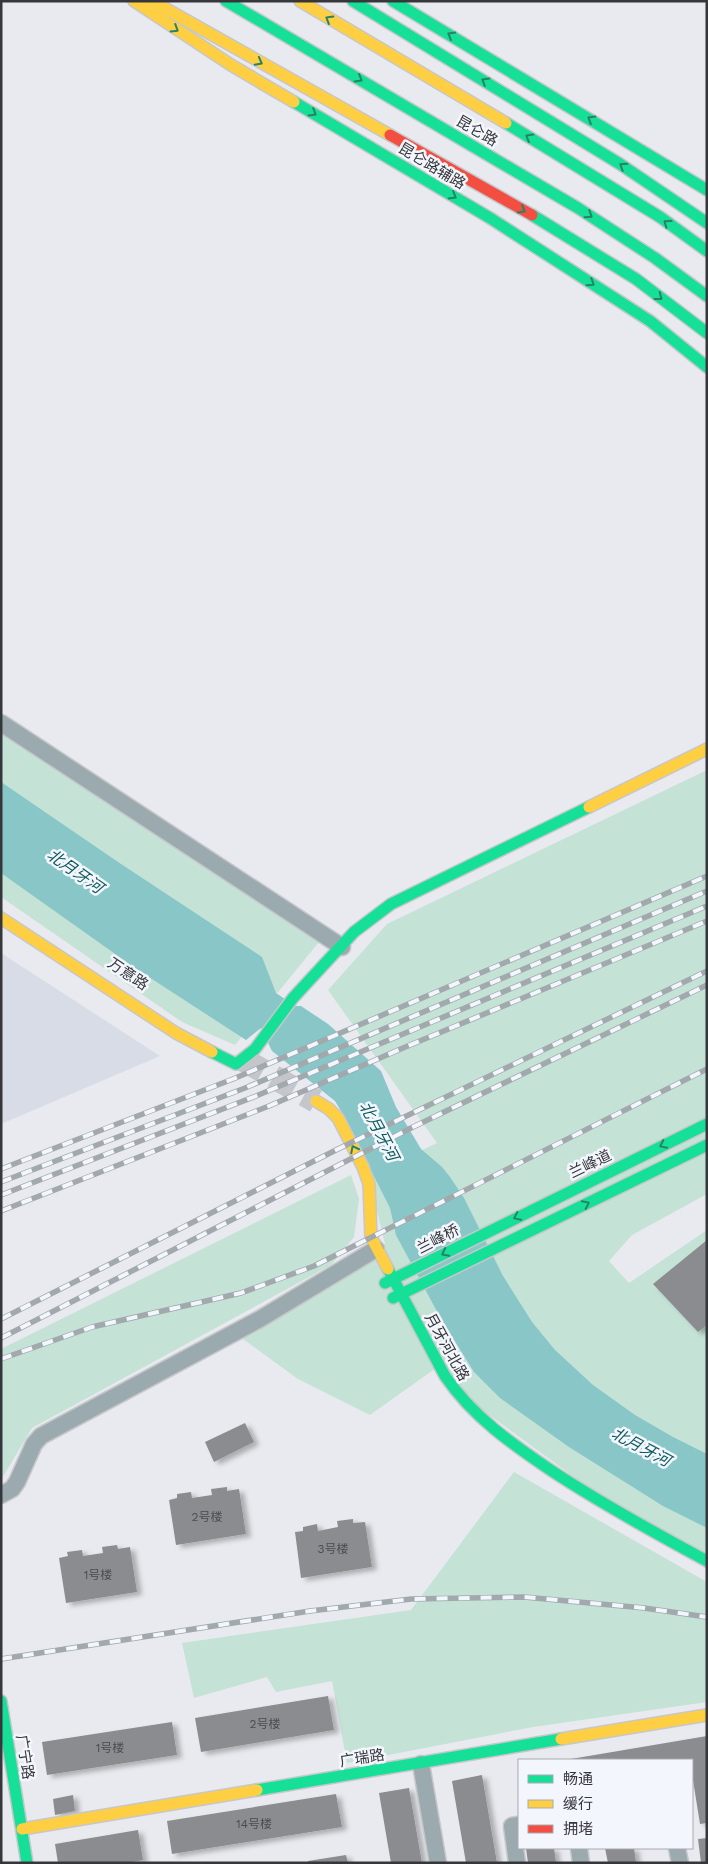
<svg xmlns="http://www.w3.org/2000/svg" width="708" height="1864" font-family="'Work Sans','Noto Sans SC',sans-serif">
<defs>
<filter id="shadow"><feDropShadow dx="5" dy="3" stdDeviation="2.5" flood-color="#0004"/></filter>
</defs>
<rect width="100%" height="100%" fill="#e9eaef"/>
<polygon fill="#d8dce7" points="1,953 160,1056 1,1124"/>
<g fill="#c4e2d5">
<polygon points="1,732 319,942 235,1045 182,1022 1,897"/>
<polygon points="707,770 707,1194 632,1235 609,1261 629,1283 707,1230 707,1554 611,1504 462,1395 443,1363 370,1415 298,1379 239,1336 385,1244 376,1207 371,1175 437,1143 328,990 387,924"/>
<polygon points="351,1175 359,1199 354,1237 331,1265 32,1428 1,1480 1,1349"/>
<polygon points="514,1472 707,1582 707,1702 533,1727 347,1763 332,1681 276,1692 267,1677 194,1698 182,1643 411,1610"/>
</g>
<polygon fill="#88c6c7" points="1,782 121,864 262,957 276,993 295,1006 301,1006 328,1024 381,1071 396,1107 421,1149 442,1167 450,1177 464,1198 503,1276 532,1322 555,1350 593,1385 635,1415 673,1437 707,1454 707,1528 663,1506 569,1447 500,1398 474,1372 440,1317 396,1235 390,1208 341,1111 335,1101 272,1051 261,1028 246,1040 135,968 1,873"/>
<g fill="#8b8c90" filter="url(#shadow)">
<polygon points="707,1240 707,1325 698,1332 653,1284"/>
<polygon points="245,1423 254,1442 214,1462 205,1442"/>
<polygon points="227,1487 227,1491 239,1489 246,1534 176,1545 169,1500 177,1498 177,1494 191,1492 192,1498 212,1495 211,1489"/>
<polygon points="353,1519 353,1523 365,1522 372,1567 301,1578 295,1532 303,1531 303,1527 317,1524 318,1531 338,1527 337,1521"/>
<polygon points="117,1545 118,1549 130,1547 137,1592 66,1603 59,1558 68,1556 67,1552 82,1550 83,1556 103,1553 102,1547"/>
<polygon points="328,1696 334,1730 201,1752 195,1718"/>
<polygon points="172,1722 177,1755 47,1775 42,1742"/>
<polygon points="707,1736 707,1823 700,1824 692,1774 692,1760 565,1760"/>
<polygon points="482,1775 497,1863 466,1863 452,1781"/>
<polygon points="409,1788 422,1863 391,1863 379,1793"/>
<polygon points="336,1794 342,1827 172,1854 167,1821"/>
<polygon points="73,1795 75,1811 55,1815 53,1799"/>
<polygon points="138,1830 143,1860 127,1863 58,1863 55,1844"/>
<polygon points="707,1838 707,1863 701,1863 698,1839"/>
<polygon points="526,1848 554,1848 556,1863 528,1863"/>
<polygon points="605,1848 634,1848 636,1863 608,1863"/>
<polygon points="346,1855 348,1863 308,1863 308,1861"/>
</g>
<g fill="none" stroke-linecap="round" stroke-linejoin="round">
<polyline stroke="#c5c6cb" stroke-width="24" stroke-dasharray="24 12" stroke-linecap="butt" points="242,1059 316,1101"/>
<g stroke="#c6c7ca" stroke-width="19">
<g id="street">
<polyline points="1,723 342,947"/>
<polyline points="1,1495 12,1489 17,1482 34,1444 41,1436 260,1319 376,1249"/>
<polyline points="421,1764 438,1863"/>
<polyline points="579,1848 581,1863"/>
<polyline points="677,1848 680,1863"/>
<polyline points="517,1863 512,1826 519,1825"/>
</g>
</g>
<g stroke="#c6c7ca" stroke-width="14">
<g id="fast">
<polyline points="226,1 578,208 655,258 707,296"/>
<polyline points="353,1 620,164 707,223"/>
<polyline points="393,1 707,190"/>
<polyline points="294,102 490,218 650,321 707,367"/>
<polyline points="506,123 660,217 707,251"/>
<polyline points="532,215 636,279 707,333"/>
<polyline points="212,1052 236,1064 255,1049 293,998 354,932 391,904 589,807"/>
<path d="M388 1269 445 1376C473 1417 512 1444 552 1471 602 1504 655 1533 707 1561"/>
<polyline points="385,1283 707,1124"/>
<polyline points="393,1298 707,1145"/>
<polyline points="1,1701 27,1863"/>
<polyline points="257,1790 561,1739"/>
</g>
</g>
<g stroke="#c6c7ca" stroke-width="14">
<g id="slow">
<polyline points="134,1 231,65 294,102"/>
<polyline points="152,1 390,135"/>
<polyline points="300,1 506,123"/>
<polyline points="589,807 707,749"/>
<polyline points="1,918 176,1033 212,1052"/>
<polyline points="316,1101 329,1109 338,1118 363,1167 369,1184 371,1237 388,1269"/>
<polyline points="561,1739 707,1715"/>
<polyline points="22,1829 257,1790"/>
</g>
</g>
<g stroke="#c6c7ca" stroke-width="14">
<polyline id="jam" points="390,135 532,215"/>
</g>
<use href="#street" stroke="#9baaaf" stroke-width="16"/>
<use href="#fast" stroke="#16e098" stroke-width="11"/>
<use href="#slow" stroke="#ffcf43" stroke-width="11"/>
<use href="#jam" stroke="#f24e42" stroke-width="11"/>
<g stroke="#a1a9ad" stroke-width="5.5">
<g id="rail">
<polyline points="1,1169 233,1079 707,876"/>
<polyline points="1,1182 245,1088 707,891"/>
<polyline points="1,1195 256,1096 707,906"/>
<polyline points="1,1211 269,1106 403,1048 707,921"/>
<polyline points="1,1319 338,1149 707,971"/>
<polyline points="1,1338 411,1128 707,985"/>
<polyline points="1,1359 92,1327 241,1293 314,1266 707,1069"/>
<polyline points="1,1659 310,1611 411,1599 524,1597 644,1608 707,1617"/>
</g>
</g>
<use href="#rail" stroke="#f4f6fe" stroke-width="4" stroke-dasharray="11" stroke-linecap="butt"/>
</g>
<defs><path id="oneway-chevron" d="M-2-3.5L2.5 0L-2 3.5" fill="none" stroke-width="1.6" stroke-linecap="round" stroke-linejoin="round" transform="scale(1.25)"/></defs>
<g stroke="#278364">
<use href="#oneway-chevron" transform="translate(329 19) rotate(-149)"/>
<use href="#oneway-chevron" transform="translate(175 29) rotate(32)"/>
<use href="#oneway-chevron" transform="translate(451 35) rotate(-150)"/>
<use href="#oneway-chevron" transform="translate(259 62) rotate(28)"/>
<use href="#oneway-chevron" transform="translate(359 79) rotate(30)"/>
<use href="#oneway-chevron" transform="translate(485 81) rotate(-149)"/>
<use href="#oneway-chevron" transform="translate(313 113) rotate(31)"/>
<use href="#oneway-chevron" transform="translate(591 119) rotate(-149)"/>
<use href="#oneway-chevron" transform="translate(529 137) rotate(-149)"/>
<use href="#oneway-chevron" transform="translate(623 166) rotate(-147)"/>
<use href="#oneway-chevron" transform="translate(453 196) rotate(31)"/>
<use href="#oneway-chevron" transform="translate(522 210) rotate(31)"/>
<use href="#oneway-chevron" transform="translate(589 215) rotate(33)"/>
<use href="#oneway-chevron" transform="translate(667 223) rotate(-144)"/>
<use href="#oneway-chevron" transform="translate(591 283) rotate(33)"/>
<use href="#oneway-chevron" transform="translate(659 297) rotate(37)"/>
<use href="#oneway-chevron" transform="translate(663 1145) rotate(154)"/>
<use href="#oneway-chevron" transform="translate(354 1149) rotate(-117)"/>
<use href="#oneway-chevron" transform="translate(586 1204) rotate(-26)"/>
<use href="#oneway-chevron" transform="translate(517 1217) rotate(154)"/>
<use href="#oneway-chevron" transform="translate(445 1253) rotate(153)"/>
</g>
<g text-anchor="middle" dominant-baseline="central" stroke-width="5" stroke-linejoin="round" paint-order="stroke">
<g font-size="12" fill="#4a4c50">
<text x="207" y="1517">2号楼</text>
<text x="333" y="1549">3号楼</text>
<text x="98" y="1575">1号楼</text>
<text x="265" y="1724">2号楼</text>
<text x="110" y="1748">1号楼</text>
<text x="254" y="1824">14号楼</text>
</g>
<g font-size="15" fill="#35373a" stroke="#f4f6fe">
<text transform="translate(477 131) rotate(30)">昆仑路</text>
<text transform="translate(432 166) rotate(31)">昆仑路辅路</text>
<text transform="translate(128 974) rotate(34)">万意路</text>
<text transform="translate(590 1164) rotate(-26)">兰峰道</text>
<text transform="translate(438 1239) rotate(-27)">兰峰桥</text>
<text transform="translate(447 1347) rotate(61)">月牙河北路</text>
<text transform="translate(25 1757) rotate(81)">广宁路</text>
<text transform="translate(362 1758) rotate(-9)">广瑞路</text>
</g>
<g font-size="16" font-style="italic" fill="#0e5b5b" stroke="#f4f6fe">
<text transform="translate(75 871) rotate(35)">北月牙河</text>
<text transform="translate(379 1131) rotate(62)">北月牙河</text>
<text transform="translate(641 1447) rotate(28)">北月牙河</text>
</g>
</g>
<rect width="708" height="1864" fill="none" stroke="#35373a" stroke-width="5"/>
<rect x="518" y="1759" width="175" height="90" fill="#f4f6fe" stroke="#a8aab0"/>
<rect x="528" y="1775" width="25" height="8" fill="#16e098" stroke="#a8aab0"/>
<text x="563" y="1784" font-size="15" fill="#35373a">畅通</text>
<rect x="528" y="1800" width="25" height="8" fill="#ffcf43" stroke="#a8aab0"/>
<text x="563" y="1809" font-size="15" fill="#35373a">缓行</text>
<rect x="528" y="1825" width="25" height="8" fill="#f24e42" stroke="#a8aab0"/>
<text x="563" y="1834" font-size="15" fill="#35373a">拥堵</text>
</svg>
